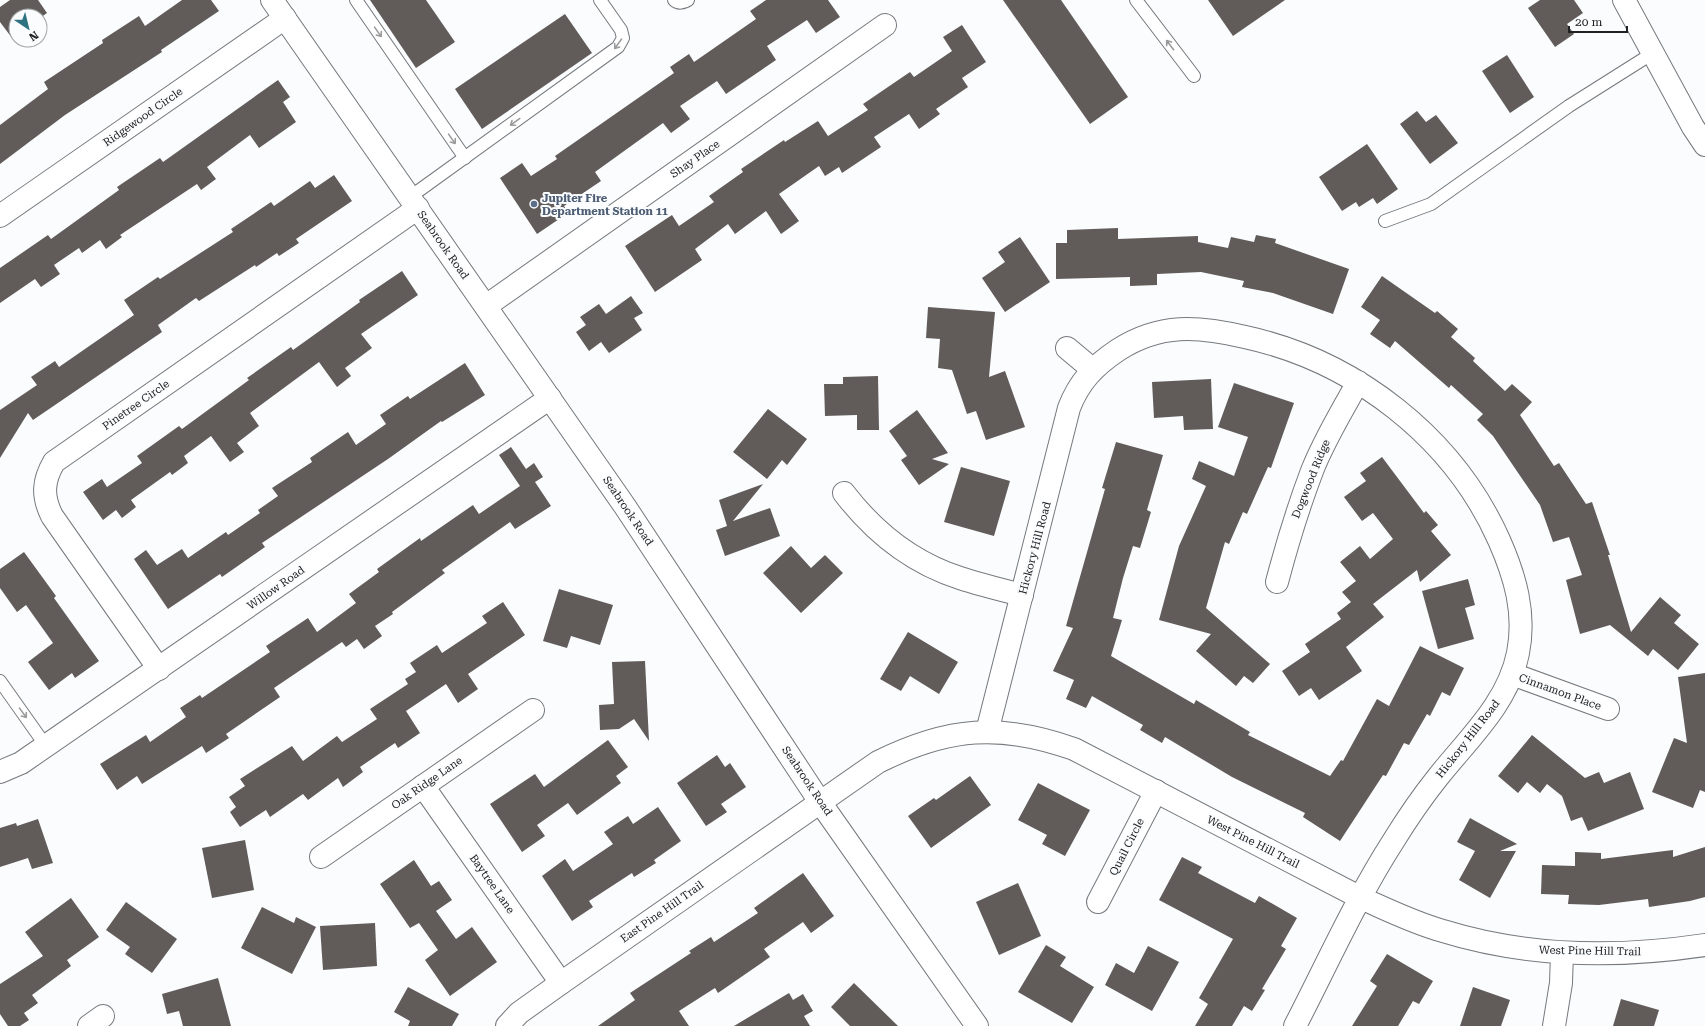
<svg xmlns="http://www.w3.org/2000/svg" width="1705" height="1026" font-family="'Roboto Serif',serif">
<rect width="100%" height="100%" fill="#fafcfe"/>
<g fill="#615c5a">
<polygon points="10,0 38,0 47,13 40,18 40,16 16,16 16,36 12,38 0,22 0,7"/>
<polygon points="182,0 211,0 219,11 161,50 162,52 65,115 0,164 0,125 48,89 44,82 103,43 102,40 139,16 145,26"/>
<polygon points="370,0 426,0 455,42 416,68"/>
<polygon points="766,0 828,0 840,17 816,33 807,20 767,46 776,60 726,94 717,81 680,106 690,119 671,133 663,123 595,172 601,181 564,206 568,213 537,234 500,178 522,163 531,176 557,159 555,156 674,73 670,67 689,54 694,62 756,19 750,11"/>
<polygon points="1003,0 1061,0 1128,97 1090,124"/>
<polygon points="1208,0 1285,0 1233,36"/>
<polygon points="1540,0 1574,0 1583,13 1567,24 1574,34 1555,47 1528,8"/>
<polygon points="565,14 592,53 482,129 455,89"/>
<polygon points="962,25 986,62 962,78 968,87 936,109 940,114 919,129 909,114 874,137 881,147 842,173 839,167 825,176 819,166 779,194 799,221 781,234 766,211 735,234 728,224 695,249 702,260 655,292 625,246 672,215 679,226 714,202 709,196 743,172 741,169 784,140 785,142 818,121 828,136 868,110 863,104 910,72 914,77 952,51 943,37"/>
<polygon points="1507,55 1534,97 1510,113 1482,71"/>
<polygon points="278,80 290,97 283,102 296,122 259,148 250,135 207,167 216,179 201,190 197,184 120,235 122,237 106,249 100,240 82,253 79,248 54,265 60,274 41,287 35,279 0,303 0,268 48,235 51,239 119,190 117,187 160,158 163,162"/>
<polygon points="1417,111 1426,122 1436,115 1458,143 1430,164 1400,124"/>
<polygon points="1367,144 1398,189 1377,204 1373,198 1359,207 1356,202 1342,211 1319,177"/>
<polygon points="334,175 352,201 296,239 299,243 279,256 277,253 256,267 255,265 199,301 196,298 158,325 162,332 33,420 28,413 0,458 0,410 37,385 31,377 55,361 59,367 134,315 124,300 158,277 160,279 233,232 231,229 271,202 274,206 310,181 315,188"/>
<polygon points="1118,228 1118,239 1198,236 1198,242 1228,248 1231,237 1254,242 1256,235 1276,239 1275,243 1349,269 1333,314 1273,293 1242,287 1244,281 1201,272 1157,274 1157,285 1130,286 1130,277 1056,279 1056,243 1067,243 1067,230"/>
<polygon points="1020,237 1050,282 1005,312 982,278 1005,262 998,252"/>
<polygon points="402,271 418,295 361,334 372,348 345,368 351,376 337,387 319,362 250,413 259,426 237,443 244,452 230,462 211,436 184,456 188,463 172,475 170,472 131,500 136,507 122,518 116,510 103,520 83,492 102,479 107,487 142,463 137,456 179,426 182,429 249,380 247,378 291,347 293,350 360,302 359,300"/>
<polygon points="1382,276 1435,313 1437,311 1458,329 1451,337 1475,358 1473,361 1505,391 1512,384 1532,402 1520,415 1554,466 1559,463 1586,504 1592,502 1610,555 1608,555 1631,632 1660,597 1681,615 1674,623 1699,644 1678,670 1653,649 1648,656 1610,625 1580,634 1566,580 1582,575 1569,537 1553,542 1540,505 1493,436 1477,420 1483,414 1451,385 1449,388 1395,341 1390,348 1370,334 1380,320 1361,307"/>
<polygon points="631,296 643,313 634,318 642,330 609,353 601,342 589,351 576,332 586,325 580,317 599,304 606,314"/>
<polygon points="928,307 995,312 989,377 1005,371 1025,427 986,440 976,411 967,414 952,370 938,368 940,339 926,338"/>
<polygon points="465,363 485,395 442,422 441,421 388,459 262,543 265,547 222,577 220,574 168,609 134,559 146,550 157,565 182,549 188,558 226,532 228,535 260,513 258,510 278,496 272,488 312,462 310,458 348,432 356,445 386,424 380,415 408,396 410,399"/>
<polygon points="878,376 879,430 857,430 857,415 825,416 824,384 843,384 843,377"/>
<polygon points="1211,379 1213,429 1184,430 1183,416 1154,418 1152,382"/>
<polygon points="1234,383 1294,403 1271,468 1268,467 1247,514 1243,512 1229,544 1225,542 1206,608 1270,664 1253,683 1244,676 1236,686 1196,651 1211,634 1159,620 1179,546 1206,486 1192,479 1199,461 1234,476 1248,437 1218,427"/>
<polygon points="768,409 807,439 787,465 782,460 767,479 733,452"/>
<polygon points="917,410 948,453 932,459 949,464 919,485 901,460 907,456 889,431"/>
<polygon points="1116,442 1163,455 1147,510 1151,512 1140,548 1133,546 1123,578 1113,618 1122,620 1111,656 1194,704 1196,700 1250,732 1248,735 1330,776 1341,760 1343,761 1377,699 1389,706 1420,646 1464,668 1450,696 1442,692 1430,716 1427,714 1409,745 1404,743 1386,776 1383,775 1340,841 1303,817 1305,813 1232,777 1165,737 1162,743 1140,730 1143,725 1092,696 1086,708 1066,699 1074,680 1053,671 1073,628 1066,626 1105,489 1102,488"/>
<polygon points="511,447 526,469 534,463 543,477 535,482 551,506 515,529 510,522 442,570 445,573 392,612 393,614 375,626 382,636 364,649 357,639 346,647 342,642 274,688 280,697 226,734 229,738 206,753 202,746 142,784 137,776 117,790 100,764 146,735 150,742 186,717 180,708 200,695 202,698 270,652 266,646 308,618 317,632 356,603 349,594 379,572 377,569 420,538 421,541 473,505 479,514 520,486 499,455"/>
<polygon points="1382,457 1424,513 1426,511 1438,525 1431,531 1451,555 1420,582 1417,570 1373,604 1384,617 1346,647 1362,671 1319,700 1311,688 1299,696 1282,671 1310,652 1305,644 1341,619 1337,613 1351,602 1342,592 1356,581 1340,562 1360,546 1370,559 1393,539 1373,513 1362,521 1344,497 1366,481 1360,473"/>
<polygon points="961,467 1010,481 994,536 944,522"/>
<polygon points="763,484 733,521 770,508 780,536 725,556 716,530 727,526 719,500"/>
<polygon points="791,546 811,568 825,555 843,573 801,613 763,573"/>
<polygon points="24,552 56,596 54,598 99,661 75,678 72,673 49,690 28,662 53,643 26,605 17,612 0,588 0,569"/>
<polygon points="1468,579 1475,605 1465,608 1474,639 1438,649 1422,591"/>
<polygon points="559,589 613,605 600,645 571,636 567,648 543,641"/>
<polygon points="503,602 525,635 468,674 478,689 458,703 446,684 406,711 420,733 398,748 395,743 360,767 363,772 343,787 338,778 308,800 303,794 270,817 266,810 240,827 230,812 236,807 229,797 245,786 240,779 292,746 303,761 337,736 342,742 377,719 370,709 408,684 405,679 416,672 410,663 437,645 442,653 487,623 482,616"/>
<polygon points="908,632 958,662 939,694 910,676 901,691 880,679"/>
<polygon points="645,661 649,741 634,719 619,729 600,730 599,705 614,704 612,662"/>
<polygon points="1705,673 1705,792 1700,790 1693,808 1652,792 1674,738 1687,743 1678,677"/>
<polygon points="1532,735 1585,778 1599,772 1604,783 1630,772 1644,809 1588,831 1582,817 1571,821 1562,796 1547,784 1540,793 1527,782 1518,793 1498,776"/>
<polygon points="608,740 628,767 616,776 621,783 577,815 568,803 537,825 545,836 522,852 490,804 535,774 544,787"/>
<polygon points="717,755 725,767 730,763 746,787 721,804 727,812 706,826 677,783"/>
<polygon points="970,776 991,805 931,848 908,816 934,798 936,800"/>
<polygon points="1038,783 1090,810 1065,856 1042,844 1047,835 1018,820"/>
<polygon points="658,807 681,841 654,860 656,863 634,877 632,873 589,901 593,907 572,921 542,876 565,859 573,871 613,844 604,832 628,816 633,824"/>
<polygon points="1470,818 1517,844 1500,851 1516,851 1490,898 1459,880 1475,851 1457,842"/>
<polygon points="38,819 53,863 32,869 28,858 0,867 0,828 16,823 17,826"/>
<polygon points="245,840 254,890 212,898 202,848"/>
<polygon points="1705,847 1705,897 1690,901 1649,907 1648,899 1599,905 1568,904 1569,895 1541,894 1542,865 1575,866 1575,852 1601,853 1601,859 1673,850 1673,857"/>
<polygon points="1182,857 1202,867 1198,873 1255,903 1259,896 1297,918 1281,946 1286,949 1262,989 1265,990 1252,1011 1244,1006 1232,1026 1195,1026 1208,1004 1199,998 1233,939 1159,900"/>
<polygon points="414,860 431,886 439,881 452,900 436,911 456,939 472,927 497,962 450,996 425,960 438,950 419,923 410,928 380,884"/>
<polygon points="803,873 834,916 811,933 803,922 764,949 770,957 718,993 715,988 679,1011 689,1026 598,1026 635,1000 630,993 691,953 689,951 711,937 714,942 758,913 754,908"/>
<polygon points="1018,883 1041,936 999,955 976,902"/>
<polygon points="71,898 99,937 67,960 71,966 32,995 38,1003 24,1013 29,1020 20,1026 8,1026 0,1014 0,984 43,956 25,932"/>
<polygon points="126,902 177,939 152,973 125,954 130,947 106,930"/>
<polygon points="262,907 294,923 296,917 316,927 292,974 241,948"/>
<polygon points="375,923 377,966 323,970 320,926"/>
<polygon points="1046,945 1066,957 1060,966 1094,987 1072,1023 1018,992"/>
<polygon points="1148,946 1179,962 1152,1011 1105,985 1116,963 1134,973"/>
<polygon points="1387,954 1433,981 1419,1004 1413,1001 1398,1026 1352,1026 1377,986 1370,981"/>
<polygon points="218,978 231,1026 183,1026 179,1011 167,1014 162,994"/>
<polygon points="854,983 898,1026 850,1026 831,1007"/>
<polygon points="408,987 459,1014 452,1026 408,1026 410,1021 394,1012"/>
<polygon points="1473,987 1510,1000 1501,1026 1460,1026"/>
<polygon points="789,993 793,1000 803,994 813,1011 804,1016 810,1026 734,1026"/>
<polygon points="1621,999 1659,1010 1654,1026 1613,1026"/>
</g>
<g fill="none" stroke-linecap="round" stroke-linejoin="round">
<g stroke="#76797d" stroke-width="14">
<g id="service">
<polyline points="356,0 465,158"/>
<path d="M674 0C678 4 684 3 688 0"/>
<polyline points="1136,0 1194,76"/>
<polyline points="410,197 618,47 623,38 621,30 600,0"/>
<polyline points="1385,221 1431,204 1569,106 1653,53"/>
<polyline points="0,681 46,746"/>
</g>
</g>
<g stroke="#76797d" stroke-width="24">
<g id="minor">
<polyline points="272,0 624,505 820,802 977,1026"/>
<polyline points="0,216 285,18"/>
<polyline points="486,306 885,25"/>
<polyline points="1067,348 1092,369"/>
<path d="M844 493C874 532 913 563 960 578 981 585 1002 590 1022 595"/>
<path d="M1277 582C1287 544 1298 508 1312 471 1324 440 1342 411 1358 382"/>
<path d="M159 669 52 516C42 496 43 481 54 462L418 208"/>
<polyline points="1512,674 1608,709"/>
<path d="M987 732 1069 408C1079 382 1094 366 1118 350 1160 323 1198 326 1245 337 1355 361 1453 437 1499 540 1515 576 1526 613 1518 653 1508 703 1469 738 1438 777 1422 797 1407 819 1394 840 1356 899 1327 964 1295 1026"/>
<polyline points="0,772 21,763 550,398"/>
<polyline points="423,786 561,983"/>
<polyline points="321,857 533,710"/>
<polyline points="1098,902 1156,791"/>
<polyline points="89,1026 103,1016"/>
<path d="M507 1026 519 1013 561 983 878 762C948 727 1001 723 1074 749L1361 898C1388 910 1414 923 1443 931 1527 957 1618 958 1705 945"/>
<polyline points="1554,1026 1561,983 1562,953"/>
</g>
</g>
<g stroke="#76797d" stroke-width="24">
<polyline id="tertiary" points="1624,0 1693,127 1705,145"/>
</g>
<use href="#service" stroke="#fff" stroke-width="12"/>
<use href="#minor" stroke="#fff" stroke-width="22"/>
<use href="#tertiary" stroke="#fff" stroke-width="22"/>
</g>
<defs><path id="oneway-shaft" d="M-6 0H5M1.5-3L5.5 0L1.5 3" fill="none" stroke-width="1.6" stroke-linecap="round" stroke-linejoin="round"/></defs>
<g stroke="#9b9b9c">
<use href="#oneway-shaft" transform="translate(378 32) rotate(55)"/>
<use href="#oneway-shaft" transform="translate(618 44) rotate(126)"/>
<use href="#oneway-shaft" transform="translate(1170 45) rotate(-127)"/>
<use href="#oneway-shaft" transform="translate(515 122) rotate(144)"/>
<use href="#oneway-shaft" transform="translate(452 139) rotate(55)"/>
<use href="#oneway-shaft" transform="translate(23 713) rotate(54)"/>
</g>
<circle fill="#5c6f8a" stroke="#fafcfe" stroke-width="1.5" cx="534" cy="204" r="4"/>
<g text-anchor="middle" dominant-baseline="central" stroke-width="4" stroke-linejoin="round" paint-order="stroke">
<g font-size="11" fill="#202123" stroke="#fafcfe">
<text transform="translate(143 117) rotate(-35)">Ridgewood Circle</text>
<text transform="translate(695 159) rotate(-35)">Shay Place</text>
<text transform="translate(443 245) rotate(55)">Seabrook Road</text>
<text transform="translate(136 405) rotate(-35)">Pinetree Circle</text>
<text transform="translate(1311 479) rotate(-68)">Dogwood Ridge</text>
<text transform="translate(628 511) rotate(56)">Seabrook Road</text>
<text transform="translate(1035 548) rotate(-75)">Hickory Hill Road</text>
<text transform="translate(276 588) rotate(-35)">Willow Road</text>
<text transform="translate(1560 692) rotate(20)">Cinnamon Place</text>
<text transform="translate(1468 739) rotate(-52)">Hickory Hill Road</text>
<text transform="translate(807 781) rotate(56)">Seabrook Road</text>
<text transform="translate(427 783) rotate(-35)">Oak Ridge Lane</text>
<text transform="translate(1253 842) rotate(27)">West Pine Hill Trail</text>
<text transform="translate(1127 847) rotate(-63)">Quail Circle</text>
<text transform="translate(492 884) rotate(55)">Baytree Lane</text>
<text transform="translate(662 912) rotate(-35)">East Pine Hill Trail</text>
<text transform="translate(1590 951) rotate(1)">West Pine Hill Trail</text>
</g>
<g font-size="11" font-weight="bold" fill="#4e5e75" stroke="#fafcfe" text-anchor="start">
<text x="542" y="198">Jupiter Fire<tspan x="542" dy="13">Department Station 11</tspan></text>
</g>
</g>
<g transform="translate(28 28) rotate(145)"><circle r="19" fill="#fafcfe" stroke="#a3a4a6"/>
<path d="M0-3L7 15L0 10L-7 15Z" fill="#2d7480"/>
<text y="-6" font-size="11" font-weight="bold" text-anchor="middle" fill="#202123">N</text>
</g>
<path d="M1569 26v6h58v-6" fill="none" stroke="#202123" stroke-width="2"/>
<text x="1575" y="26" font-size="12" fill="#202123" stroke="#fafcfe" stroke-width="3" paint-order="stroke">20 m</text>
</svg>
